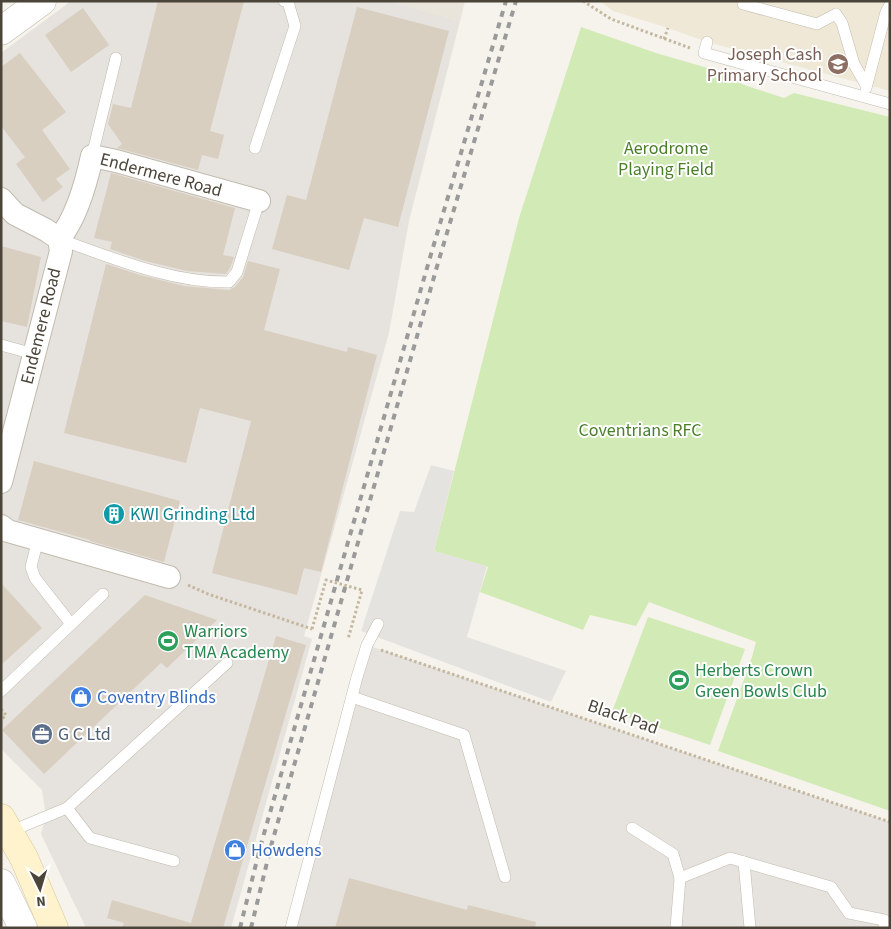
<svg xmlns="http://www.w3.org/2000/svg" width="891" height="929" font-family="'Source Sans 3',sans-serif">
<rect width="100%" height="100%" fill="#f6f3ec"/>
<polygon fill="#eae5da" points="390,1 465,1 460,21"/>
<g fill="#e6e2dd">
<polygon points="71,1 390,1 460,21 409,221 389,333 304,636 312,639 231,928 86,928 41,834 46,816 42,790 1,749 1,53"/>
<polygon points="367,645 890,822 890,928 290,928"/>
</g>
<polygon fill="#efe8d6" points="600,1 890,1 890,91 707,42 668,28 613,11"/>
<g fill="#d2eab5">
<polygon points="581,27 656,53 718,71 744,85 784,98 794,93 890,117 890,811 718,751 752,657 756,642 649,602 636,626 590,615 583,630 480,592 488,567 434,551 519,218"/>
<polygon points="648,617 745,649 710,745 612,712"/>
</g>
<polygon fill="#e5e3e0" points="431,465 454,471 434,551 487,566 467,637 566,671 551,702 361,631 400,511 414,512"/>
<g fill="#d8cfc1">
<polygon points="158,1 244,1 210,131 224,135 218,159 202,155 198,170 117,148 122,144 108,124 113,104 131,108"/>
<polygon points="357,7 449,31 398,227 364,218 349,270 272,249 287,195 306,200"/>
<polygon points="83,8 109,45 71,72 45,35"/>
<polygon points="20,53 66,112 42,130 70,169 56,179 63,187 43,202 16,164 25,157 1,126 1,67"/>
<polygon points="111,173 235,208 223,255 234,257 230,268 226,274 187,271 145,261 110,249 112,242 94,238"/>
<polygon points="1,246 41,257 27,327 1,321"/>
<polygon points="248,261 280,269 264,330 347,352 348,347 377,355 321,572 304,568 297,595 212,573 251,421 200,408 186,463 64,433 106,264 140,275 184,286 229,290 235,287 243,277"/>
<polygon points="34,461 180,501 164,562 90,541 90,540 18,520"/>
<polygon points="1,583 42,628 1,665"/>
<polygon points="145,595 217,620 167,668 161,663 44,774 2,730"/>
<polygon points="276,636 306,645 223,928 122,928 124,923 107,918 112,900 191,923"/>
<polygon points="349,878 467,910 468,905 536,922 535,928 335,928"/>
</g>
<g fill="none" stroke-linecap="round" stroke-linejoin="round">
<g stroke="#c2bbae" stroke-width="12">
<g id="service">
<polyline points="743,4 817,24 836,14 842,23 854,64 866,85"/>
<polyline points="707,42 704,53 890,104"/>
<polyline points="866,88 886,12 890,5"/>
<polyline points="255,148 295,26 288,2 284,1"/>
<polyline points="92,156 116,58"/>
<path d="M59 239C112 258 172 283 229 282L237 272 259 201"/>
<polyline points="1,345 34,354"/>
<polyline points="38,539 31,567 35,578 71,624"/>
<polyline points="1,691 103,594"/>
<polyline points="352,697 464,735 505,877"/>
<polyline points="67,808 90,838 174,861"/>
<polyline points="632,828 673,854 680,878 676,928"/>
<polyline points="9,832 67,808 227,663"/>
<polyline points="744,862 750,928"/>
<polyline points="680,878 730,858 831,887 849,913 884,920 885,928"/>
<polyline points="291,928 357,677 367,645 378,624"/>
</g>
</g>
<g stroke="#c2bbae" stroke-width="24">
<g id="minor">
<polyline points="1,199 15,214 46,230 59,239 61,251 1,482"/>
<path d="M59 239C77 217 86 184 92 156L116 161 259 201"/>
<polyline points="1,526 8,531 169,577"/>
</g>
</g>
<g stroke="#c2bbae" stroke-width="29">
<g id="tertiary">
<polyline points="1,31 42,1"/>
<polyline points="1,883 23,928"/>
</g>
</g>
<g stroke="#d6c79b" stroke-width="29">
<polyline id="secondary" points="1,818 24,858 54,928"/>
</g>
<g stroke="#c4b79f" stroke-width="3" stroke-dasharray="2.5 2.5" stroke-linecap="butt">
<polyline points="583,1 611,19 690,48"/>
<polyline points="664,39 668,28"/>
<polyline points="188,585 208,594 312,629"/>
<polyline points="381,650 890,822"/>
<polyline points="1,709 6,715 1,720"/>
</g>
<use href="#service" stroke="#fff" stroke-width="11"/>
<use href="#minor" stroke="#fff" stroke-width="22"/>
<use href="#tertiary" stroke="#fff" stroke-width="28"/>
<use href="#secondary" stroke="#fff3cd" stroke-width="28"/>
<g stroke="#9a9a9a" stroke-width="4" stroke-dasharray="6 6" stroke-linecap="butt">
<polyline points="240,928 261,844 429,261 506,1"/>
<polyline points="251,928 271,846 438,263 516,1"/>
</g>
<polyline stroke="#c4b79f" stroke-width="3" stroke-dasharray="2.5 2.5" stroke-linecap="butt" points="312,629 326,580 362,590 348,639"/>
</g>
<defs>
<g id="school-disc" transform="scale(1.125)"><circle r="9.5" fill="#8d6e63" stroke="#fff"/><path d="M0-5L7-2L0 1L-7-2ZM-4 1L0 2.5L4 1V4Q0 6-4 4Z" fill="#fff"/></g>
<g id="building-disc" transform="scale(1.125)"><circle r="9.5" fill="#0f9aa8" stroke="#fff"/><path d="M-4-6H4V6H1V3H-1V6H-4ZM-2.5-4.3h1.7v1.8h-1.7ZM.8-4.3h1.7v1.8H.8ZM-2.5-1h1.7V.8h-1.7ZM.8-1h1.7V.8H.8Z" fill="#fff"/></g>
<g id="stadium-disc" transform="scale(1.125)"><circle r="9.5" fill="#2e9e5b" stroke="#fff"/><path d="M0-5a6.5 5 0 1 0 0 10a6.5 5 0 1 0 0-10ZM-3.5-1.8h7v3.6h-7Z" fill="#fff"/></g>
<g id="shop-disc" transform="scale(1.125)"><circle r="9.5" fill="#3f7fe0" stroke="#fff"/><path d="M-5-2.5h2.3a2.7 3.5 0 0 1 5.4 0H5L5.5 6h-11ZM-1.5-2.5h3a1.5 2.3 0 0 0-3 0Z" fill="#fff"/></g>
<g id="office-disc" transform="scale(1.125)"><circle r="9.5" fill="#5c6f8a" stroke="#fff"/><path d="M-6-3h4V-5.5h4V-3h4V5H-6ZM-1-4.5V-3h2v-1.5ZM-6 0V1H6V0Z" fill="#fff"/></g>
</defs>
<g fill-rule="evenodd">
<use href="#school-disc" x="838" y="64"/>
<use href="#building-disc" x="114" y="514"/>
<use href="#stadium-disc" x="168" y="641"/>
<use href="#stadium-disc" x="679" y="680"/>
<use href="#shop-disc" x="81" y="697"/>
<use href="#office-disc" x="42" y="734"/>
<use href="#shop-disc" x="235" y="850"/>
</g>
<g text-anchor="middle" dominant-baseline="central" stroke-width="4" stroke-linejoin="round" paint-order="stroke">
<g font-size="18" fill="#785e54" stroke="#fff" text-anchor="end">
<text x="822" y="54">Joseph Cash<tspan x="822" dy="21">Primary School</tspan></text>
</g>
<g font-size="18" fill="#4a7f2a" stroke="#fff">
<text x="666" y="148">Aerodrome<tspan x="666" dy="21">Playing Field</tspan></text>
<text x="640" y="430">Coventrians RFC</text>
</g>
<g font-size="18" fill="#4b4439" stroke="#fff">
<text transform="translate(161 175) rotate(15)">Endermere Road</text>
<text transform="translate(41 326) rotate(-76)">Endemere Road</text>
<text transform="translate(623 717) rotate(19)">Black Pad</text>
</g>
<g font-size="18" fill="#0d838f" stroke="#fff" text-anchor="start">
<text x="130" y="514">KWI Grinding Ltd</text>
</g>
<g font-size="18" fill="#27864d" stroke="#fff" text-anchor="start">
<text x="184" y="631">Warriors<tspan x="184" dy="21">TMA Academy</tspan></text>
<text x="695" y="670">Herberts Crown<tspan x="695" dy="21">Green Bowls Club</tspan></text>
</g>
<g font-size="18" fill="#366cbe" stroke="#fff" text-anchor="start">
<text x="97" y="697">Coventry Blinds</text>
<text x="251" y="850">Howdens</text>
</g>
<g font-size="18" fill="#4e5e75" stroke="#fff" text-anchor="start">
<text x="58" y="734">G C Ltd</text>
</g>
</g>
<rect width="891" height="929" fill="none" stroke="#4b4439" stroke-width="5"/>
<g transform="translate(40 889) rotate(175)" stroke="#ffffff" stroke-width="4" paint-order="stroke">
<path d="M0-4L9 19L0 12L-9 19Z" fill="#4b4439"/>
<text y="-8" font-size="14" font-weight="bold" text-anchor="middle" fill="#4b4439">N</text>
</g>
</svg>
